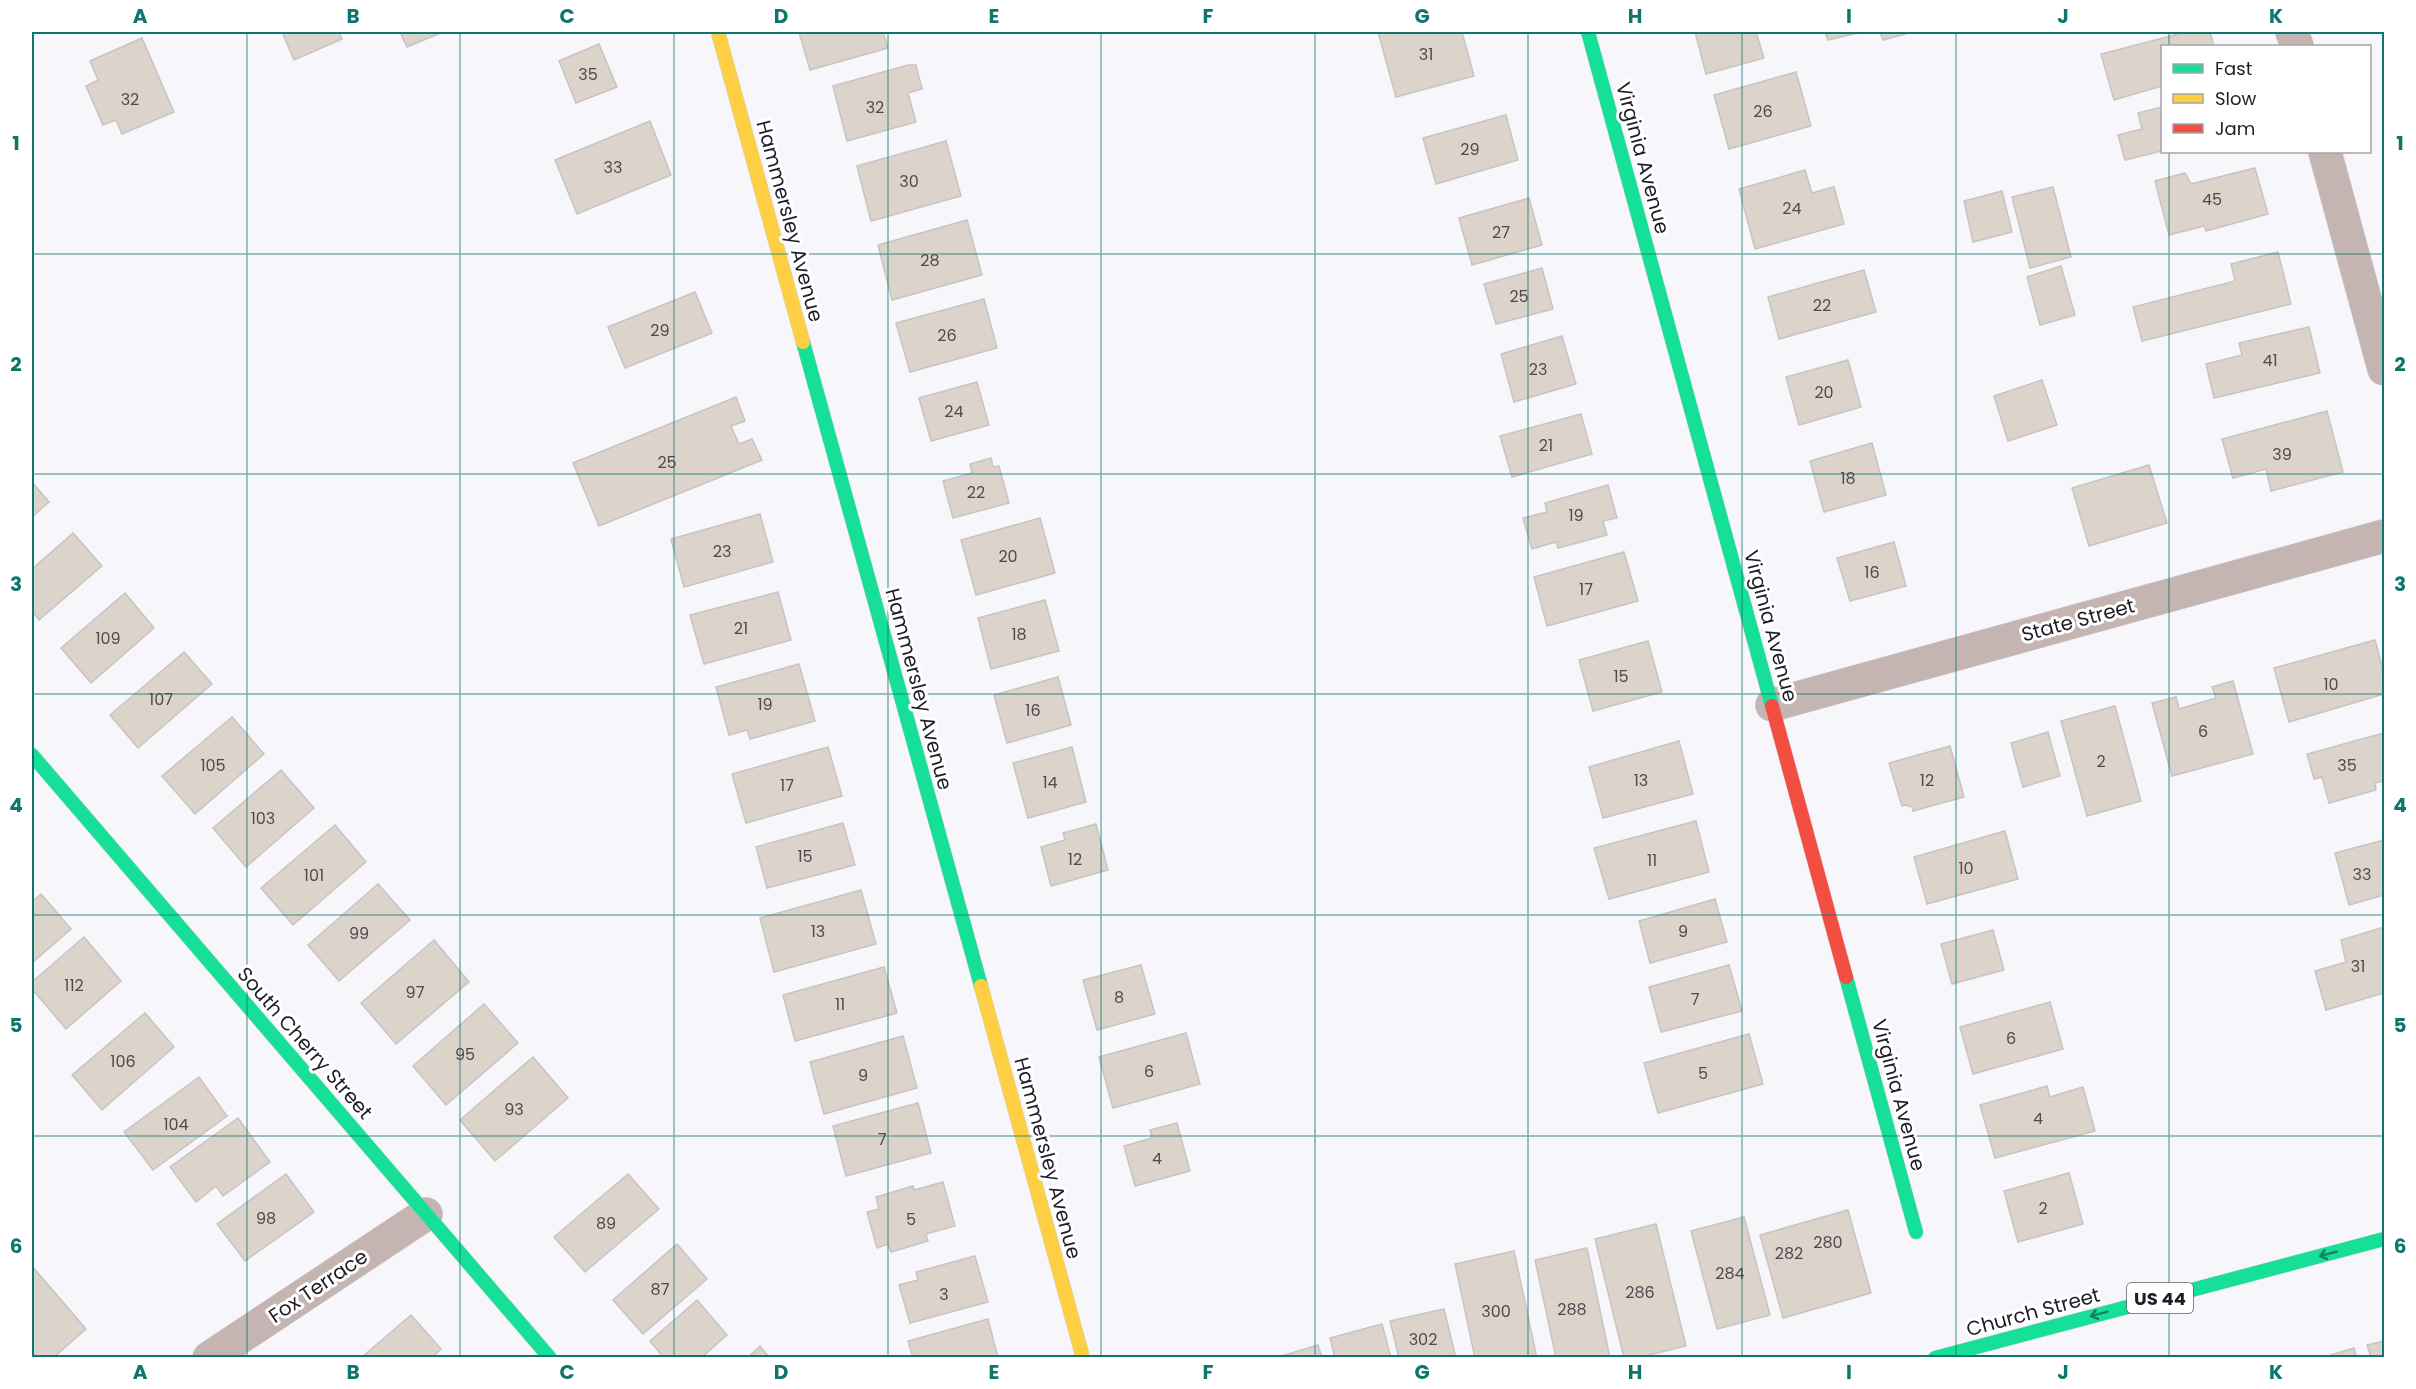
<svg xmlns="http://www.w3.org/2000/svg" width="2416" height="1389" font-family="Poppins,sans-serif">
<rect width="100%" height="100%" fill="#f7f6fb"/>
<g fill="#dcd3ca" stroke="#c8c4c2" stroke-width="1.5">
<polygon points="282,32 339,32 342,39 294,60"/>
<polygon points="400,32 443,32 407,47"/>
<polygon points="799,32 883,32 888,48 810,70"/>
<polygon points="1378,32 1462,32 1474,76 1396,97"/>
<polygon points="1695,32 1756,32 1764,58 1706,74"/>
<polygon points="1825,32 1862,32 1828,40"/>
<polygon points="1880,32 1913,32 1883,40"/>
<polygon points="2186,32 2210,32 2214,46 2162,46 2162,86 2114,100 2101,54"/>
<polygon points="142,38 174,112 122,134 116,120 103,125 86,86 98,80 90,61"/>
<polygon points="599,44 617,87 576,103 559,61"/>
<polygon points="908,65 916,65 922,89 908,93 916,122 847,141 833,86"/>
<polygon points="1796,72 1811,126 1729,149 1714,95"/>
<polygon points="2162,107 2162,151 2125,160 2118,135 2142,129 2138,113"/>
<polygon points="1506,115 1518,160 1436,184 1423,138"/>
<polygon points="650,121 671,175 577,214 555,160"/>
<polygon points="946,141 961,196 871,221 857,166"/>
<polygon points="2255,168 2268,214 2206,231 2204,226 2169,235 2155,181 2185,173 2191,184"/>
<polygon points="1805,170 1812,193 1834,187 1844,224 1755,249 1739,189"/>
<polygon points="2053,187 2071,257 2030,268 2012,197"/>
<polygon points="2002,191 2012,232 1973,242 1964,201"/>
<polygon points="1529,198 1542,245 1472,265 1459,218"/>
<polygon points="967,220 982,275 892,300 878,245"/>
<polygon points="2278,252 2291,304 2142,341 2133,307 2235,281 2231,264"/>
<polygon points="2061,266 2075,315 2040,325 2027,277"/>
<polygon points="1542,268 1553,309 1496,324 1484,284"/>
<polygon points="1864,270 1876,312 1779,339 1768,297"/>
<polygon points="695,292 712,333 625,368 608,327"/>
<polygon points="984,299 997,348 910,372 896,323"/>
<polygon points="2309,327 2320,373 2214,398 2206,364 2242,355 2239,343"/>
<polygon points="1562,336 1576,384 1514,402 1501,354"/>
<polygon points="1848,360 1861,407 1799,425 1786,377"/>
<polygon points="2042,380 2057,425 2008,441 1994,396"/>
<polygon points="977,382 989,425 931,441 919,398"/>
<polygon points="736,397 745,421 731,426 739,444 752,439 762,460 599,526 573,463"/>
<polygon points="2327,411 2343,472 2271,491 2266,469 2233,478 2222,439"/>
<polygon points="1581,414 1592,454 1512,477 1500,436"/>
<polygon points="1872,443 1886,495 1824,512 1810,461"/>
<polygon points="991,458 993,467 999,466 1009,503 953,518 943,481 972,473 970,464"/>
<polygon points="2149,465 2167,523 2089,546 2072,488"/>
<polygon points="32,482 49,502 32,517"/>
<polygon points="1608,485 1617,518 1603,521 1607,535 1558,548 1556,542 1532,549 1523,518 1547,512 1545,503"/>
<polygon points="760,514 773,562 684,587 671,539"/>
<polygon points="1040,518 1055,573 976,595 961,540"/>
<polygon points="73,533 102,566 39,620 32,611 32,569"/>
<polygon points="1894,542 1906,586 1850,601 1837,558"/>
<polygon points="1624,552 1638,601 1547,626 1534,577"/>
<polygon points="778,592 791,640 704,664 690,615"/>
<polygon points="125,593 154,628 91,683 61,648"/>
<polygon points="1045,600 1059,651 991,669 978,618"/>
<polygon points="2375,640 2384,673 2384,694 2289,722 2274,668"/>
<polygon points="1648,641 1662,692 1593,711 1579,660"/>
<polygon points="184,652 212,684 138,748 110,715"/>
<polygon points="799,664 815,721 750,739 747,730 729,735 716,687"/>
<polygon points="1058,677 1071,725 1007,743 994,695"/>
<polygon points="2233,681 2253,754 2172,776 2152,703 2176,697 2179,709 2216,698 2212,687"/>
<polygon points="2115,706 2141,801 2087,816 2061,721"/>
<polygon points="232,717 264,754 195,814 162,776"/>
<polygon points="2048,732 2060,776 2023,787 2011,743"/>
<polygon points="2384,733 2384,781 2375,783 2376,790 2329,803 2322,777 2314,779 2307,754"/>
<polygon points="1679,741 1693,794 1603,818 1589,767"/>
<polygon points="1950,746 1964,797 1913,811 1912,807 1905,805 1902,806 1889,763"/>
<polygon points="828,747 842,796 746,823 732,774"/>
<polygon points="1072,747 1086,802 1028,818 1013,763"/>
<polygon points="281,770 314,808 246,867 213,828"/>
<polygon points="1696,821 1709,872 1609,899 1594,848"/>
<polygon points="843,823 855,865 767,888 756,847"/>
<polygon points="1096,824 1108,870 1051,886 1041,847 1065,840 1063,833"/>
<polygon points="335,825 366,862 293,925 261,888"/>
<polygon points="2005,831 2018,879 1927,904 1914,857"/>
<polygon points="2384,840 2384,895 2349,905 2335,853"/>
<polygon points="378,884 410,920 339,981 308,945"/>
<polygon points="861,890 876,944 774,972 760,918"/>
<polygon points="41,894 71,929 32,963 32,902"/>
<polygon points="1715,899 1727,942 1650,963 1639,921"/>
<polygon points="2384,927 2384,993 2326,1010 2315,971 2346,962 2341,940"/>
<polygon points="1993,930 2004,970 1952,984 1941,944"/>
<polygon points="84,937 121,981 66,1029 32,989 32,982"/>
<polygon points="434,940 469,982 396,1044 361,1003"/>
<polygon points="1141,965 1155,1014 1097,1030 1083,980"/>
<polygon points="1729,965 1742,1011 1661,1032 1649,987"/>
<polygon points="884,967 897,1013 795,1041 783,995"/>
<polygon points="2050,1002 2063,1049 1973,1074 1960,1027"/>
<polygon points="484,1004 518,1043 446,1105 413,1066"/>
<polygon points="145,1013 174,1047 102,1110 72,1075"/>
<polygon points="1186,1033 1200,1084 1113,1108 1099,1057"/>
<polygon points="1749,1034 1763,1084 1658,1113 1644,1063"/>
<polygon points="903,1036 917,1088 824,1114 810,1062"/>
<polygon points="533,1057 568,1098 495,1161 460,1120"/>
<polygon points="199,1077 227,1116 153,1170 124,1132"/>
<polygon points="2047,1086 2050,1097 2083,1087 2095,1131 1995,1158 1980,1105"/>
<polygon points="918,1103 931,1153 846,1176 833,1126"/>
<polygon points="238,1118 270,1162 223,1196 216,1186 196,1202 170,1167"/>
<polygon points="1177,1123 1190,1171 1135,1186 1124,1146 1152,1138 1150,1130"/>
<polygon points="2069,1173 2083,1224 2018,1242 2004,1191"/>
<polygon points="286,1174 314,1212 245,1261 217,1224"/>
<polygon points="628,1174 659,1209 585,1272 554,1237"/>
<polygon points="943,1182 955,1226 926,1234 928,1241 891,1252 888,1244 877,1248 867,1212 879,1209 876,1197 913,1186 914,1190"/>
<polygon points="1848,1210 1871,1293 1783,1318 1760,1235"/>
<polygon points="1744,1217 1770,1315 1717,1329 1691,1231"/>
<polygon points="1656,1224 1686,1346 1637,1358 1624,1358 1595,1239"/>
<polygon points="677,1244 707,1279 643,1334 613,1300"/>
<polygon points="1587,1248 1610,1358 1556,1358 1535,1260"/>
<polygon points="1514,1251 1537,1358 1475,1358 1455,1264"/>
<polygon points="975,1256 988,1302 910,1323 899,1285 918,1280 916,1272"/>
<polygon points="32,1266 86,1329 53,1358 37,1358 32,1351"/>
<polygon points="697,1300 727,1335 701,1358 664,1358 650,1341"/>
<polygon points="1444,1309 1456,1358 1399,1358 1390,1321"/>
<polygon points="411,1315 441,1349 432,1358 361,1358"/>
<polygon points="988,1319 998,1358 913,1358 908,1341"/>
<polygon points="1382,1324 1391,1358 1335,1358 1330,1338"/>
<polygon points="2384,1341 2384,1358 2371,1358 2367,1345"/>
<polygon points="1318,1345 1322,1358 1275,1358"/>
<polygon points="760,1346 770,1358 747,1358"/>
<polygon points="2354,1348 2357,1358 2321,1358"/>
</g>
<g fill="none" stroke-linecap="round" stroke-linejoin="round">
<g stroke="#d5d4d8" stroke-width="34">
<g id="street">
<polyline points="2292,32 2297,46"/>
<polyline points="2325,152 2384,369"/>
<polyline points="1772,705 2384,536"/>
<polyline points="209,1358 426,1214"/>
</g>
</g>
<g stroke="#d5d4d8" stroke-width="15">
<g id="fast">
<polyline points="1588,32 1772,706"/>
<polyline points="803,342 981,986"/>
<polyline points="32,755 550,1358"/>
<polyline points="1846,977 1916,1232"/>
<polyline points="1935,1358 2384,1239"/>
</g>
</g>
<g stroke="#d5d4d8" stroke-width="15">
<g id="slow">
<polyline points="718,32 803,342"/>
<polyline points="981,986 1083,1358"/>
</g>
</g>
<g stroke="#d5d4d8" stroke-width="15">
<polyline id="jam" points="1772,706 1846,977"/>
</g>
<use href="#street" stroke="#c4b4b2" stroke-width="33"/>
<use href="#fast" stroke="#16e098" stroke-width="14"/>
<use href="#slow" stroke="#ffcf43" stroke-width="14"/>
<use href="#jam" stroke="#f24e42" stroke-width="14"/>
</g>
<defs><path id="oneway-shaft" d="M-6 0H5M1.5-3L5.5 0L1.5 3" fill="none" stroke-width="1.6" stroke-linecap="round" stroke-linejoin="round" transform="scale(1.5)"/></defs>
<g stroke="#1a7e60">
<use href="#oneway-shaft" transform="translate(2328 1254) rotate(165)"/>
<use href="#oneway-shaft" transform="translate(2099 1314) rotate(165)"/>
</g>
<path fill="none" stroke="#0f766e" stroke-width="1.5" stroke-opacity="0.55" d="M247 32V1358M460 32V1358M674 32V1358M888 32V1358M1101 32V1358M1315 32V1358M1528 32V1358M1742 32V1358M1956 32V1358M2169 32V46M2169 152V1358M32 254H2384M32 474H2384M32 694H2384M32 915H2384M32 1136H2384"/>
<g text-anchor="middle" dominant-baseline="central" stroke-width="6" stroke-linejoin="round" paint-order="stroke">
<g font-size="16" fill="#4e4a50">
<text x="1426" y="54">31</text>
<text x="588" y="74">35</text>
<text x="130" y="99">32</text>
<text x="875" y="107">32</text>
<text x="1763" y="111">26</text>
<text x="1470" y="149">29</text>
<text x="613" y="167">33</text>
<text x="909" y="181">30</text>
<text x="2212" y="199">45</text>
<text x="1792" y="208">24</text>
<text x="1501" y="232">27</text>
<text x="930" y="260">28</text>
<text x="1519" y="296">25</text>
<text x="1822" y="305">22</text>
<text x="660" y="330">29</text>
<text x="947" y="335">26</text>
<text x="2270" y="360">41</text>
<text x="1538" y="369">23</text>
<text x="1824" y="392">20</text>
<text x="954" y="411">24</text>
<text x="1546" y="445">21</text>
<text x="2282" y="454">39</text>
<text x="667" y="462">25</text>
<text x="1848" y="478">18</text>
<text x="976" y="492">22</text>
<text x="1576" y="515">19</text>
<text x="722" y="551">23</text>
<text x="1008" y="556">20</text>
<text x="1872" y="572">16</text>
<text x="1586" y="589">17</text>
<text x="741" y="628">21</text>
<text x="1019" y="634">18</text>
<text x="108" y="638">109</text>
<text x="1621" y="676">15</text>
<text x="2331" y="684">10</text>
<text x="161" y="699">107</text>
<text x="765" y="704">19</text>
<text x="1033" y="710">16</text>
<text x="2203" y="731">6</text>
<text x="2101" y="761">2</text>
<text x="213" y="765">105</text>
<text x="2347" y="765">35</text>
<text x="1641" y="780">13</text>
<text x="1927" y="780">12</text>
<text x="1050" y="782">14</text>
<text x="787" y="785">17</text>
<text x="263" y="818">103</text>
<text x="805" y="856">15</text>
<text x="1075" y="859">12</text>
<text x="1652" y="860">11</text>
<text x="1966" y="868">10</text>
<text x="2362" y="874">33</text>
<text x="314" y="875">101</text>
<text x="818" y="931">13</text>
<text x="1683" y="931">9</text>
<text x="359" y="933">99</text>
<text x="2358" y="966">31</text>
<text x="74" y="985">112</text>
<text x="415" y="992">97</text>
<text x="1119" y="997">8</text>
<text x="1695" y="999">7</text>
<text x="840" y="1004">11</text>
<text x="2011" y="1038">6</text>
<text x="465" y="1054">95</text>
<text x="123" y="1061">106</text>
<text x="1149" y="1071">6</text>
<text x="1703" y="1073">5</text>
<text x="863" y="1075">9</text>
<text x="514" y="1109">93</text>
<text x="2038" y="1118">4</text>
<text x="176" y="1124">104</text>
<text x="882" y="1139">7</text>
<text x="1157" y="1158">4</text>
<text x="2043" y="1208">2</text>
<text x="266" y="1218">98</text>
<text x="911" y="1219">5</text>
<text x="606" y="1223">89</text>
<text x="1828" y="1242">280</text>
<text x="1789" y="1253">282</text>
<text x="1730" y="1273">284</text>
<text x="660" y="1289">87</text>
<text x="1640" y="1292">286</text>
<text x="944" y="1294">3</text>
<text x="1572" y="1309">288</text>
<text x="1496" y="1311">300</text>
<text x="1423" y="1339">302</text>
</g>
<rect fill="#fff" stroke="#626068" stroke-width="1.5" x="2127" y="1283" width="66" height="30" rx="4.5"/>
<g font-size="18" font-weight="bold" fill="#1e1c27">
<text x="2160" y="1298">US 44</text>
</g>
<g font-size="20" fill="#1e1c27" stroke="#fff">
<text transform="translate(1643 158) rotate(75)">Virginia Avenue</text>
<text transform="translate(790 221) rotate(75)">Hammersley Avenue</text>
<text transform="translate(2078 620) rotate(-15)">State Street</text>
<text transform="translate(1771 626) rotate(75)">Virginia Avenue</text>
<text transform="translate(919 689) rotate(75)">Hammersley Avenue</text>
<text transform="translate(305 1043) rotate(49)">South Cherry Street</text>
<text transform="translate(1899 1095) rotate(75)">Virginia Avenue</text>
<text transform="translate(1048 1158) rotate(75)">Hammersley Avenue</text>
<text transform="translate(318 1286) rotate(-34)">Fox Terrace</text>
<text transform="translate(2033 1312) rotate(-15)">Church Street</text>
</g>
</g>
<rect width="2416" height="1389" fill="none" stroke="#ffffff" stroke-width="66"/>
<rect x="2161" y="45" width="210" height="108" fill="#ffffff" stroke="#a5a4a9" stroke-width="1.5"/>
<rect x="2173" y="64" width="30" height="9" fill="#16e098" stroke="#a5a4a9" stroke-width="1.5"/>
<text x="2215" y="75" font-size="18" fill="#1e1c27">Fast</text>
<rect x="2173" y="94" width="30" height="9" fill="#ffcf43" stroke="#a5a4a9" stroke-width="1.5"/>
<text x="2215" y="105" font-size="18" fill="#1e1c27">Slow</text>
<rect x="2173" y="124" width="30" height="9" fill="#f24e42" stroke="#a5a4a9" stroke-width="1.5"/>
<text x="2215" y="135" font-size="18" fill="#1e1c27">Jam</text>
<rect x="33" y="33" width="2350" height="1323" fill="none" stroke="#0f766e" stroke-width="2"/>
<g font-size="20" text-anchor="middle" font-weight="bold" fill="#0f766e">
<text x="140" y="23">A</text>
<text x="353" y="23">B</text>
<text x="567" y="23">C</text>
<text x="781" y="23">D</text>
<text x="994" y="23">E</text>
<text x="1208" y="23">F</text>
<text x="1422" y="23">G</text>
<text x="1635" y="23">H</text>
<text x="1849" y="23">I</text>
<text x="2063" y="23">J</text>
<text x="2276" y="23">K</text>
<text x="16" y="150">1</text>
<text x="2400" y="150">1</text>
<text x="16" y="371">2</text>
<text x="2400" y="371">2</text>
<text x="16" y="591">3</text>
<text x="2400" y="591">3</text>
<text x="16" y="812">4</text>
<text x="2400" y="812">4</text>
<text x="16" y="1032">5</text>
<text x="2400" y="1032">5</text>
<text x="16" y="1253">6</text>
<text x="2400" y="1253">6</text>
<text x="140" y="1379">A</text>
<text x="353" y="1379">B</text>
<text x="567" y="1379">C</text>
<text x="781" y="1379">D</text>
<text x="994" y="1379">E</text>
<text x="1208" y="1379">F</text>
<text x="1422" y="1379">G</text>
<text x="1635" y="1379">H</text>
<text x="1849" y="1379">I</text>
<text x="2063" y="1379">J</text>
<text x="2276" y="1379">K</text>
</g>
</svg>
